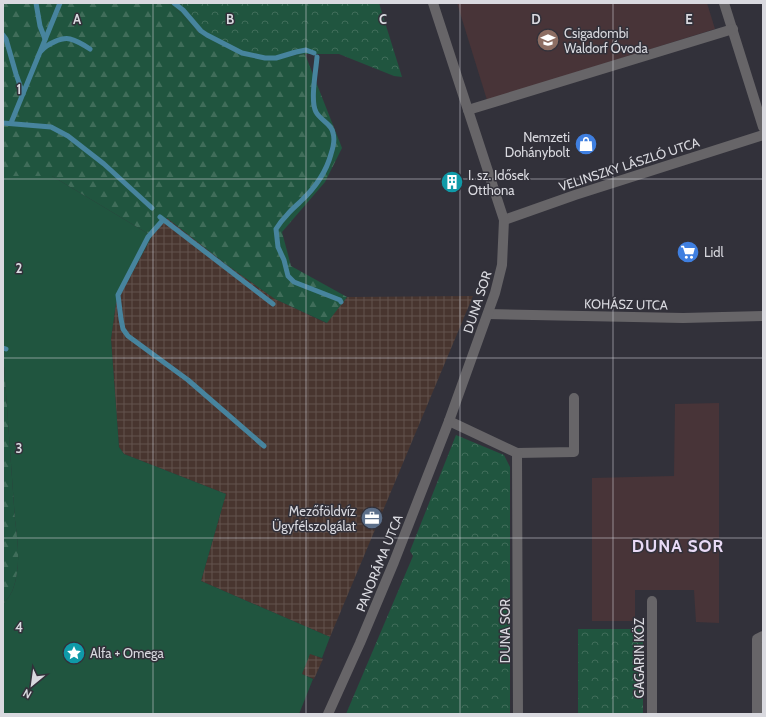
<svg xmlns="http://www.w3.org/2000/svg" width="766" height="717" font-family="Cabin,sans-serif">
<defs>
<pattern id="industrial-grid" width="8" height="8" patternUnits="userSpaceOnUse"><rect width="8" height="8" fill="#48352f"/><path d="M0 4h8M4 0v8" fill="none" stroke="#62524d"/></pattern>
<pattern id="forest-firs" width="22" height="20" patternUnits="userSpaceOnUse"><rect width="22" height="20" fill="#20553f"/><path d="M5 1l3.5 6h-7zM16 11l3.5 6h-7z" fill="#406d5a"/></pattern>
<pattern id="park-crowns" width="20" height="18" patternUnits="userSpaceOnUse"><rect width="20" height="18" fill="#20553f"/><path d="M2 6a3 3 0 1 1 6 0M12 15a3 3 0 1 1 6 0" fill="none" stroke="#406d5a"/></pattern>
</defs>
<rect width="100%" height="100%" fill="#32313a"/>
<g fill="url(#industrial-grid)">
<polygon points="167,218 227,265 275,299 326,323 347,297 473,296 330,637 201,581 226,494 124,454 119,447 111,339 116,303 152,236"/>
<polygon points="310,653 323,659 314,679 302,674"/>
</g>
<g fill="#483438">
<polygon points="457,3 707,3 715,29 487,100"/>
<polygon points="719,403 719,623 696,622 694,590 635,590 635,621 592,621 592,478 674,476 675,404"/>
</g>
<path fill="#20553f" d="M3 176H52L152 236 116 303 111 339 119 447 124 454 226 494 201 581 330 637 322 658 310 654 302 674 313 679 299 714H3V605C6 600 11 595 13 589 21 566 18 544 15 520L3 351Z"/>
<g fill="url(#forest-firs)">
<polygon points="5,3 168,3 179,12 199,33 266,60 305,54 342,148 325,182 282,232 291,266 347,297 327,323 275,299 227,265 167,218 152,236 52,176 3,176 3,7"/>
<path d="M3 351 15 520C18 544 21 566 13 589 11 595 6 600 3 605Z"/>
</g>
<g fill="url(#park-crowns)">
<polygon points="168,3 379,3 402,77 394,76 339,54 305,54 266,60 238,53 199,33 179,12"/>
<polygon points="456,435 504,455 510,467 510,714 346,714 413,556 410,551"/>
<rect x="578" y="629" width="65" height="85"/>
</g>
<g fill="none" stroke-linecap="round" stroke-linejoin="round">
<g stroke="#47849e" stroke-width="5">
<polyline points="36,3 40,26 45,39"/>
<polyline points="174,3 183,10 201,31 207,35 242,53 265,58 276,58 296,52 306,50 314,53"/>
<polyline points="3,35 6,39 16,74 23,94"/>
<path d="M41 51C47 44 62 37 70 39 78 41 84 45 90 49"/>
<path d="M317 57C316 71 310 101 316 112 320 120 332 124 333 133 335 139 333 148 331 154 326 173 314 189 300 202 296 206 291 210 287 215 283 219 279 224 276 229L278 247 284 260 288 276 294 282 340 300 341 302"/>
<polyline points="3,123 51,127 68,136 104,164 152,208"/>
<polyline points="11,123 60,3"/>
<polyline points="160,217 273,304"/>
<polyline points="163,220 148,237 118,295 121,319 123,329 128,336 188,380 264,446"/>
<polyline points="3,348 6,349"/>
</g>
<g stroke="#676568" stroke-width="10">
<polyline points="724,3 763,127"/>
<polyline points="468,110 733,29"/>
<polyline points="504,220 575,195 763,135"/>
<polyline points="488,314 683,318 763,316"/>
<polyline points="449,421 517,453 574,452 574,398"/>
<polyline points="517,453 518,714"/>
<polyline points="652,601 652,714"/>
<polyline points="328,714 360,643 394,562 449,421 495,293 502,265 504,220 433,3"/>
<polyline points="757,714 757,639 763,636"/>
</g>
</g>
<path fill="none" stroke="#d9d9df" stroke-width="1" stroke-opacity="0.55" d="M153 3V714M306 3V714M460 3V714M613 3V714M3 179H763M3 358H763M3 538H763"/>
<defs>
<g id="school-disc" transform="scale(1.15)"><circle r="9.5" fill="#8d6e63" stroke="#32313a"/><path d="M0-5L7-2L0 1L-7-2ZM-4 1L0 2.5L4 1V4Q0 6-4 4Z" fill="#fff"/></g>
<g id="shop-disc" transform="scale(1.15)"><circle r="9.5" fill="#3f7fe0" stroke="#32313a"/><path d="M-5-2.5h2.3a2.7 3.5 0 0 1 5.4 0H5L5.5 6h-11ZM-1.5-2.5h3a1.5 2.3 0 0 0-3 0Z" fill="#fff"/></g>
<g id="building-disc" transform="scale(1.15)"><circle r="9.5" fill="#0f9aa8" stroke="#32313a"/><path d="M-4-6H4V6H1V3H-1V6H-4ZM-2.5-4.3h1.7v1.8h-1.7ZM.8-4.3h1.7v1.8H.8ZM-2.5-1h1.7V.8h-1.7ZM.8-1h1.7V.8H.8Z" fill="#fff"/></g>
<g id="supermarket-disc" transform="scale(1.15)"><circle r="9.5" fill="#3f7fe0" stroke="#32313a"/><path d="M-6-5.5h2.5l.6 2H6L4.5 2H-2.5L-4.4-4H-6ZM-1.5 3.2a1.3 1.3 0 1 0 .1 0ZM3 3.2a1.3 1.3 0 1 0 .1 0Z" fill="#fff"/></g>
<g id="office-disc" transform="scale(1.15)"><circle r="9.5" fill="#5c6f8a" stroke="#32313a"/><path d="M-6-3h4V-5.5h4V-3h4V5H-6ZM-1-4.5V-3h2v-1.5ZM-6 0V1H6V0Z" fill="#fff"/></g>
<g id="sight-disc" transform="scale(1.15)"><circle r="9.5" fill="#0f9aa8" stroke="#32313a"/><path d="M0-6L1.8-2.2L6-1.7L2.9 1.2L3.7 5.4L0 3.3L-3.7 5.4L-2.9 1.2L-6-1.7L-1.8-2.2Z" fill="#fff"/></g>
</defs>
<g fill-rule="evenodd">
<use href="#school-disc" x="548" y="40"/>
<use href="#shop-disc" x="586" y="144"/>
<use href="#building-disc" x="452" y="182"/>
<use href="#supermarket-disc" x="688" y="252"/>
<use href="#office-disc" x="372" y="518"/>
<use href="#sight-disc" x="74" y="653"/>
</g>
<g text-anchor="middle" dominant-baseline="central" stroke-width="3" stroke-linejoin="round" paint-order="stroke">
<g font-size="13" fill="#d9d9df" stroke="#32313a" text-anchor="start">
<text x="564" y="33">Csigadombi<tspan x="564" dy="15">Waldorf Óvoda</tspan></text>
<text x="570" y="137" text-anchor="end">Nemzeti<tspan x="570" dy="15">Dohánybolt</tspan></text>
<text x="468" y="175">I. sz. Idősek<tspan x="468" dy="15">Otthona</tspan></text>
<text x="704" y="252">Lidl</text>
<text x="356" y="511" text-anchor="end">Mezőföldvíz<tspan x="356" dy="15">Ügyfélszolgálat</tspan></text>
<text x="90" y="653">Alfa + Omega</text>
</g>
<g font-size="13" fill="#d9d9df" stroke="#32313a">
<text transform="translate(629 164) rotate(-18)">VELINSZKY LÁSZLÓ UTCA</text>
<text transform="translate(477 302) rotate(-72)">DUNA SOR</text>
<text transform="translate(626 304) rotate(1)">KOHÁSZ UTCA</text>
<text transform="translate(379 563) rotate(-68)">PANORÁMA UTCA</text>
<text transform="translate(505 631) rotate(-90)">DUNA SOR</text>
<text transform="translate(639 658) rotate(-90)">GAGARIN KÖZ</text>
</g>
<g font-size="17" font-weight="bold" letter-spacing="1" fill="#e9daf6" stroke="#32313a">
<text x="678" y="546">DUNA SOR</text>
</g>
</g>
<g font-size="13" text-anchor="middle" font-weight="bold" fill="#d9d9df" stroke="#32313a" stroke-width="3" stroke-linejoin="round" paint-order="stroke">
<text x="77" y="24">A</text>
<text x="230" y="24">B</text>
<text x="383" y="24">C</text>
<text x="536" y="24">D</text>
<text x="689" y="24">E</text>
<text x="19" y="94">1</text>
<text x="19" y="273">2</text>
<text x="19" y="453">3</text>
<text x="19" y="632">4</text>
</g>
<rect width="766" height="717" fill="none" stroke="#d9d9df" stroke-width="8"/>
<g transform="translate(32 685) rotate(209)" stroke="#32313a" stroke-width="3" paint-order="stroke">
<path d="M0-3L7 15L0 10L-7 15Z" fill="#d9d9df"/>
<text y="-6" font-size="11" font-weight="bold" text-anchor="middle" fill="#d9d9df">N</text>
</g>
</svg>
